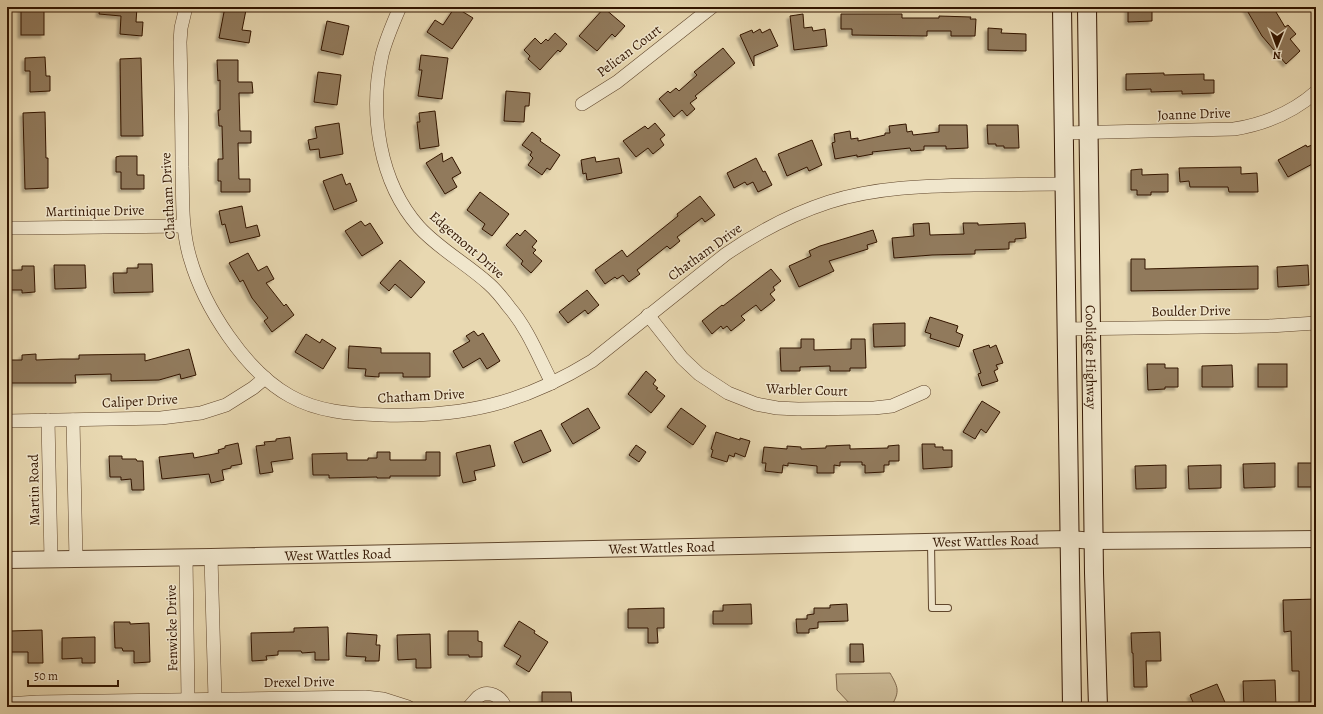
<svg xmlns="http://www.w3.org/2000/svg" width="1323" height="714" font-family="Alegreya,serif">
<defs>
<filter id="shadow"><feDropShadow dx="-3" dy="3" stdDeviation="1" flood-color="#0004"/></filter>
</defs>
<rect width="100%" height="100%" fill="#e8d8b1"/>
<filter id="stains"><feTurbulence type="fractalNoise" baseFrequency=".005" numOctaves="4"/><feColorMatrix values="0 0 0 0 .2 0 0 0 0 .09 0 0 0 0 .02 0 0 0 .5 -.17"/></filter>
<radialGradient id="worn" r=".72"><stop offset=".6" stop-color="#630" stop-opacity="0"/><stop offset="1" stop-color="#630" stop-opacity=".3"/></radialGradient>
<path fill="#c9b793" stroke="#7e664a" d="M890 673C898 687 900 691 892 705L852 706 837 690 836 674Z"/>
<g fill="#917a5c" stroke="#321500" filter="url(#shadow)">
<rect x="21" y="7" width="23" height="28"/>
<polygon points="100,7 137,7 136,22 143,22 142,36 120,34 121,16 99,14"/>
<polygon points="225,7 246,10 242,30 251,31 249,43 219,38"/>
<polygon points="455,7 473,18 452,49 427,32 435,20 443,25"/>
<polygon points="1133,7 1152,8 1152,21 1128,22 1128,8 1133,8"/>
<polygon points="1245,7 1273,7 1285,27 1288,25 1296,34 1290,39 1300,51 1286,64 1262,36"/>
<polygon points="604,8 625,26 615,37 612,34 597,51 579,36"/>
<polygon points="803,14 804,28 812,27 813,31 825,29 827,46 794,50 790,16"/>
<polygon points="841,14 902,14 902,18 939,18 939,16 971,17 970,19 976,19 975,36 951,36 951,31 927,31 927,36 852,35 852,29 841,29"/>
<polygon points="327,21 349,26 343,55 321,50"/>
<polygon points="988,28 1002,29 1001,33 1026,34 1026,51 988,50"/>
<polygon points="760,29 762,33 770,29 778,46 754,56 754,66 740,35 752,30 753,33"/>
<polygon points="555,33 567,44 560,52 558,50 540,70 528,59 530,56 524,50 535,38 541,44 546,39 548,41"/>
<polygon points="723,48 735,63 695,96 697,98 690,103 695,109 687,116 682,110 674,117 659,99 668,91 670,93 676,88 679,91 697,75 694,72"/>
<polygon points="421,55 448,58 442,99 418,96 422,70 419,70"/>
<polygon points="45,57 46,76 50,76 50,91 30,92 30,71 25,71 25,58"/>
<polygon points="141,58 143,136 121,136 120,59"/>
<polygon points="217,60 238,60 238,82 252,82 253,93 239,93 240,131 251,131 251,143 238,143 239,179 250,179 250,192 221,192 221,181 218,181 218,159 223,159 222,126 219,126 218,110 220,110 220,80 218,81"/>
<polygon points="318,72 341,75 337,105 314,102"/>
<polygon points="1164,73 1164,75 1204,74 1204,80 1214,80 1214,93 1182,94 1182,91 1151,92 1151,89 1126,90 1126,74"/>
<polygon points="506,91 530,93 529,106 525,106 524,122 504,121"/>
<polygon points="435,111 439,146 420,149 417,122 420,122 419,113"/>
<polygon points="45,112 46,158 48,158 48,188 25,189 23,113"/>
<polygon points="339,123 343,154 320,158 319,149 310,150 308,140 317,138 315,127"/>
<polygon points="655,123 665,135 660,139 664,145 653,154 648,148 636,157 623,141 645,126 648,129"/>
<polygon points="906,124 907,132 912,131 913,135 939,132 939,125 967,125 968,148 946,149 946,146 924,146 924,150 911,151 910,148 872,152 873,154 857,157 857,155 835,159 832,143 835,142 834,134 850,131 851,139 858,138 858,141 885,135 885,133 890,133 889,126"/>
<polygon points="987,125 1018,125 1019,148 1004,148 1004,146 996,146 996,144 988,144"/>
<polygon points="532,132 541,139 540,141 560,155 550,170 547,168 542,175 528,165 533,158 530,155 532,152 522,145"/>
<polygon points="812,140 822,165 809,171 807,167 787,176 778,154"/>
<polygon points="1306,145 1307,147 1312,145 1316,153 1316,162 1288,177 1278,160"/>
<polygon points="442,153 443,162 452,157 461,173 452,178 457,187 445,194 426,163"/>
<polygon points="120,156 137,156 137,175 144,175 144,189 121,189 121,172 116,172 116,157"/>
<polygon points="595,157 596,162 619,158 622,173 587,180 586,173 583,174 581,160"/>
<polygon points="756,158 763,172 765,171 772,185 758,192 753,182 747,185 745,182 734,188 727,173"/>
<polygon points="1241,167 1241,174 1257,173 1258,192 1229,192 1228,187 1190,187 1189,181 1180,182 1179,168"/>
<polygon points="1142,169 1142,175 1168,174 1168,192 1151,192 1151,195 1137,195 1137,190 1131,190 1131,170"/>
<polygon points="342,174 346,185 350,183 357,201 334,210 323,181"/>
<polygon points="480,192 509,214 492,236 482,229 485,224 467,210"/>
<polygon points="700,196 715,215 705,222 702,218 677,237 680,241 670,249 667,246 637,270 640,274 629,282 623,275 617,279 615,277 605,284 595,270 622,250 627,257 678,216 677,214"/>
<polygon points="242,206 246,228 257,225 260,236 230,243 225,224 222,225 219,211"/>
<polygon points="361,221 365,226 370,223 383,243 362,256 345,231"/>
<polygon points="929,223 930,235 964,234 963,223 978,223 978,225 1025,223 1026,238 1015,239 1015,242 1009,242 1009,249 975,250 975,254 932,255 894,258 892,238 914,236 913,224"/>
<polygon points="525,230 537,241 532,247 536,250 533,253 542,261 531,273 521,264 523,261 506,245 517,233 520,236"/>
<polygon points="873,230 877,242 867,245 868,249 829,261 834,271 799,287 789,266 811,256 809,251 820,246"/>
<polygon points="248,253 258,271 267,266 274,279 266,283 284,306 286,304 294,315 272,332 264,321 268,318 252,298 243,280 240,282 229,263"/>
<polygon points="1131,259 1145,259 1145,269 1258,266 1258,289 1131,291"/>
<polygon points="400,260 425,282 411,298 395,284 389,291 380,283"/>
<polygon points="138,264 152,264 153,292 114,293 113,273 127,273 127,268 138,268"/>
<polygon points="54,265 85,265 86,288 55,289"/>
<polygon points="1308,265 1309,285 1278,287 1277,267"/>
<polygon points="22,266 34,266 35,292 22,293 22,290 7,290 7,270 22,270"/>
<polygon points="771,269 781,281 773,287 775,290 770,294 775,300 761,311 756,305 741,316 745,320 731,331 727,326 723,329 721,326 712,334 702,321 722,305 723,306"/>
<polygon points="587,290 599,305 588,314 585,310 568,323 559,312"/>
<polygon points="930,317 958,326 956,332 963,335 959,347 930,338 931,334 925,332"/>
<polygon points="905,323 905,346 874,347 873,324"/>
<polygon points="474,331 478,336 483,333 500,361 487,369 480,358 463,368 453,351 470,341 466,336"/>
<polygon points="306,334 320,343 322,339 336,348 323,369 295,352"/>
<polygon points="801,339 814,339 814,350 851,349 851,339 865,339 866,368 850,368 850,371 830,371 830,366 800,367 800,371 781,371 780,348 801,348"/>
<polygon points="989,345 990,348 996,345 1003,363 996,365 998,369 994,371 998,381 982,386 978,374 981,373 973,350"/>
<polygon points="349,346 381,348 381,353 430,353 430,377 403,377 403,373 379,373 379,377 365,376 366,369 348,368"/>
<polygon points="189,349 196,375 181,379 180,374 159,380 111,381 111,374 75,375 76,383 11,383 11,360 22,360 22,355 36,354 36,360 61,359 79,359 79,355 145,354 145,361"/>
<polygon points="1147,364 1165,364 1165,368 1178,368 1178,387 1165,387 1165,389 1148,390"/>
<rect x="1258" y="364" width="29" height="23"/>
<polygon points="1232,365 1233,387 1202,387 1202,366"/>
<polygon points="646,371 656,380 653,384 658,388 656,389 665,396 651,413 628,394"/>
<polygon points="982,401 1000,412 986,433 981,429 975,439 963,432"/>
<polygon points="588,408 600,428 573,444 561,424"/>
<polygon points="681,408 706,426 693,445 667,427"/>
<polygon points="541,430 551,451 523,463 514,442"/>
<polygon points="716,432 740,440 740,438 750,441 745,457 735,453 734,457 729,455 727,462 711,457 713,450 711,449"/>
<polygon points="290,437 293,459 271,462 273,472 260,474 256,446 265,445 264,442 276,441 276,439"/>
<polygon points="238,443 242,464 231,466 231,468 222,470 224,480 211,483 209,474 162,479 159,457 193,453 194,458 219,453 218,450 225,448 225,446"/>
<polygon points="922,444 935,444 935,447 943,447 943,450 952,450 952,467 923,469"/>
<polygon points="490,445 495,466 474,471 476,480 463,483 456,453"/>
<polygon points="636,445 646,452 639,462 629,455"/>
<polygon points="850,445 850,449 888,448 888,446 899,445 899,461 889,461 889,465 884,465 884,472 865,473 865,465 862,465 862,462 840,462 840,466 834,465 834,473 817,473 817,466 788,463 788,466 783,465 782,473 765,471 766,463 762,463 764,447 787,449 787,446 801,447 801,449 826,448 826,446"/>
<polygon points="377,452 390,452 390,460 426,460 426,452 440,452 440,476 390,476 390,478 377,478 377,477 329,478 329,475 313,475 312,454 347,453 347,460 368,460 368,458 377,458"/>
<polygon points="109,456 122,456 122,459 136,459 137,461 143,461 144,490 132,490 131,479 121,480 121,477 110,477"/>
<polygon points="1275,463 1275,487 1244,488 1243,464"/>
<rect x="1298" y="463" width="18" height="24"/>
<polygon points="1166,465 1166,488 1136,489 1135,466"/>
<polygon points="1221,465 1221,488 1189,489 1188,466"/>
<polygon points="1316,599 1316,706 1299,706 1299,671 1292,671 1291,631 1284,632 1283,600"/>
<polygon points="751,604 752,624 713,624 713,611 723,611 723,605"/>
<polygon points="847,604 848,621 818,622 818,628 809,629 809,633 797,633 796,619 807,619 807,615 814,614 814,608 830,608 830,605"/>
<polygon points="664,608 664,628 657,628 658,643 648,643 648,628 628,628 628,609"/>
<polygon points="519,621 535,631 534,633 548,642 529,672 516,664 521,656 504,646"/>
<polygon points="114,622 130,622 130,624 149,623 150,662 134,663 134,651 123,651 122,648 115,648"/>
<polygon points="328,627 329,660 315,660 315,652 302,653 301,651 278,651 278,655 266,656 267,660 252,661 251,633 294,632 294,628"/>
<polygon points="42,630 43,663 28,663 28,652 10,652 10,631"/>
<polygon points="448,631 478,631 478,641 482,642 482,657 469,657 469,655 448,655"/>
<polygon points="1160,632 1161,661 1146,661 1147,687 1134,687 1133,653 1132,653 1131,633"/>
<polygon points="347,633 377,635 376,645 380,645 379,661 365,661 366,657 346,656"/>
<polygon points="430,634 431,668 416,668 416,659 398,660 397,635"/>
<polygon points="95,637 95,663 82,663 82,658 62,659 62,638"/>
<polygon points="850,644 863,644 864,662 850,662"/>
<polygon points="1275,680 1276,707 1244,707 1243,681"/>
<polygon points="1217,684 1227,707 1195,707 1190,695"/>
<polygon points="542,692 571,692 572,707 542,706"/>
</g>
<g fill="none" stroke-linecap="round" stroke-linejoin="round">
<g stroke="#60462c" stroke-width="8">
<polyline id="service" points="931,543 932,608 948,608"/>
</g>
<g stroke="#60462c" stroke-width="14">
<g id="minor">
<path d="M186 7 181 28 180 42C181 84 182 125 182 167 183 197 181 228 190 258 204 307 245 371 290 396 318 412 350 414 383 415 464 417 522 404 592 361L726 254C758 232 792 214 829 202 876 187 925 186 974 185 1004 185 1035 184 1065 184"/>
<path d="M400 7C393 23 386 39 382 55 369 113 379 182 419 227 439 249 467 264 489 284 497 291 503 299 509 307 528 329 539 358 552 383"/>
<polyline points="582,104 617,82 712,7"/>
<path d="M1064 133 1234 129C1265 124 1292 113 1316 92"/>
<polyline points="7,228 26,228 183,226"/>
<polyline points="648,315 682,358 699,374 728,393 756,404 777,408 798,409 874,408 892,406 924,392"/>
<polyline points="1067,329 1269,326 1316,323"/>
<polyline points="48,420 51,559"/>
<polyline points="73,420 76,559"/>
<polyline points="7,421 161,418 201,413 226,405 253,388 265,378"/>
<polyline points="186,557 188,699"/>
<polyline points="211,557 215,699"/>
<polyline points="7,704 37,702 365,697 383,699 408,707"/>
<path d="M469 707C472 704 475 700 478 697 488 689 501 696 505 707"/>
</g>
</g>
<g stroke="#60462c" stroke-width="18">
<g id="tertiary">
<path id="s1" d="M7 560 211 557 1069 539 1094 541 1316 539"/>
</g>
</g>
<g stroke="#321500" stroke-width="20">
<g id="secondary">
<polyline points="1062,7 1072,707"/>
<path id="s2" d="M1087 7 1094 573 1098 707"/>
</g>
</g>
<use href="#service" stroke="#f0e6cc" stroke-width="6"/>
<use href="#minor" stroke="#f0e6cc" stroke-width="13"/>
<use href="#tertiary" stroke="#f0e6cc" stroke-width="16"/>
<use href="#secondary" stroke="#f0e6cc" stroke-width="18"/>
</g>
<g text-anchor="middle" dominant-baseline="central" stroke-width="3" stroke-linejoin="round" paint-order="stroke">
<g font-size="14" fill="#321500" stroke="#f0e6cc">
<text transform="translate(629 51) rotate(-37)">Pelican Court</text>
<text transform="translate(1194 114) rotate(-2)">Joanne Drive</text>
<text transform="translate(168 196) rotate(-93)">Chatham Drive</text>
<text transform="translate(95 211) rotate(-1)">Martinique Drive</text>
<text transform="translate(467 245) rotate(41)">Edgemont Drive</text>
<text transform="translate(705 252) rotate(-36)">Chatham Drive</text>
<text transform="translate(1191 311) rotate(-1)">Boulder Drive</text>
<text stroke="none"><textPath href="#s2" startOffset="350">Coolidge Highway</textPath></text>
<text transform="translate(807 390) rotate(2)">Warbler Court</text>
<text transform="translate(421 396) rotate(-3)">Chatham Drive</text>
<text transform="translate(140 401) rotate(-3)">Caliper Drive</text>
<text transform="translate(34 490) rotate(-91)">Martin Road</text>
<text stroke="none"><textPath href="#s1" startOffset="979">West Wattles Road</textPath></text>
<text stroke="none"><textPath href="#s1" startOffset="655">West Wattles Road</textPath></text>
<text stroke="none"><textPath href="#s1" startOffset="331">West Wattles Road</textPath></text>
<text transform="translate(172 628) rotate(-91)">Fenwicke Drive</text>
<text transform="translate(299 682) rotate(-1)">Drexel Drive</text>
</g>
</g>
<rect width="1323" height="714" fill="none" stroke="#e8d8b1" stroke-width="24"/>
<rect x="8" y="8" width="1307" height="698" fill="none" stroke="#321500" stroke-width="2"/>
<rect x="12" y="12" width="1299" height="690" fill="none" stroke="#321500"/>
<g transform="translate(1277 46) rotate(181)" stroke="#f0e6cc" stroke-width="3" paint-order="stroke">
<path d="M0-3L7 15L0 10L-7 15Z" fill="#321500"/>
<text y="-6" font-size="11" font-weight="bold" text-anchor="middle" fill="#321500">N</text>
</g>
<path d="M28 680v6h90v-6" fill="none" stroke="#321500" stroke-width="2"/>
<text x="34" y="680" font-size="12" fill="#321500" stroke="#f0e6cc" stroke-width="3" paint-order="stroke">50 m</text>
<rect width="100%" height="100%" filter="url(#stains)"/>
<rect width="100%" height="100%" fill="url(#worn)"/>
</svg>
